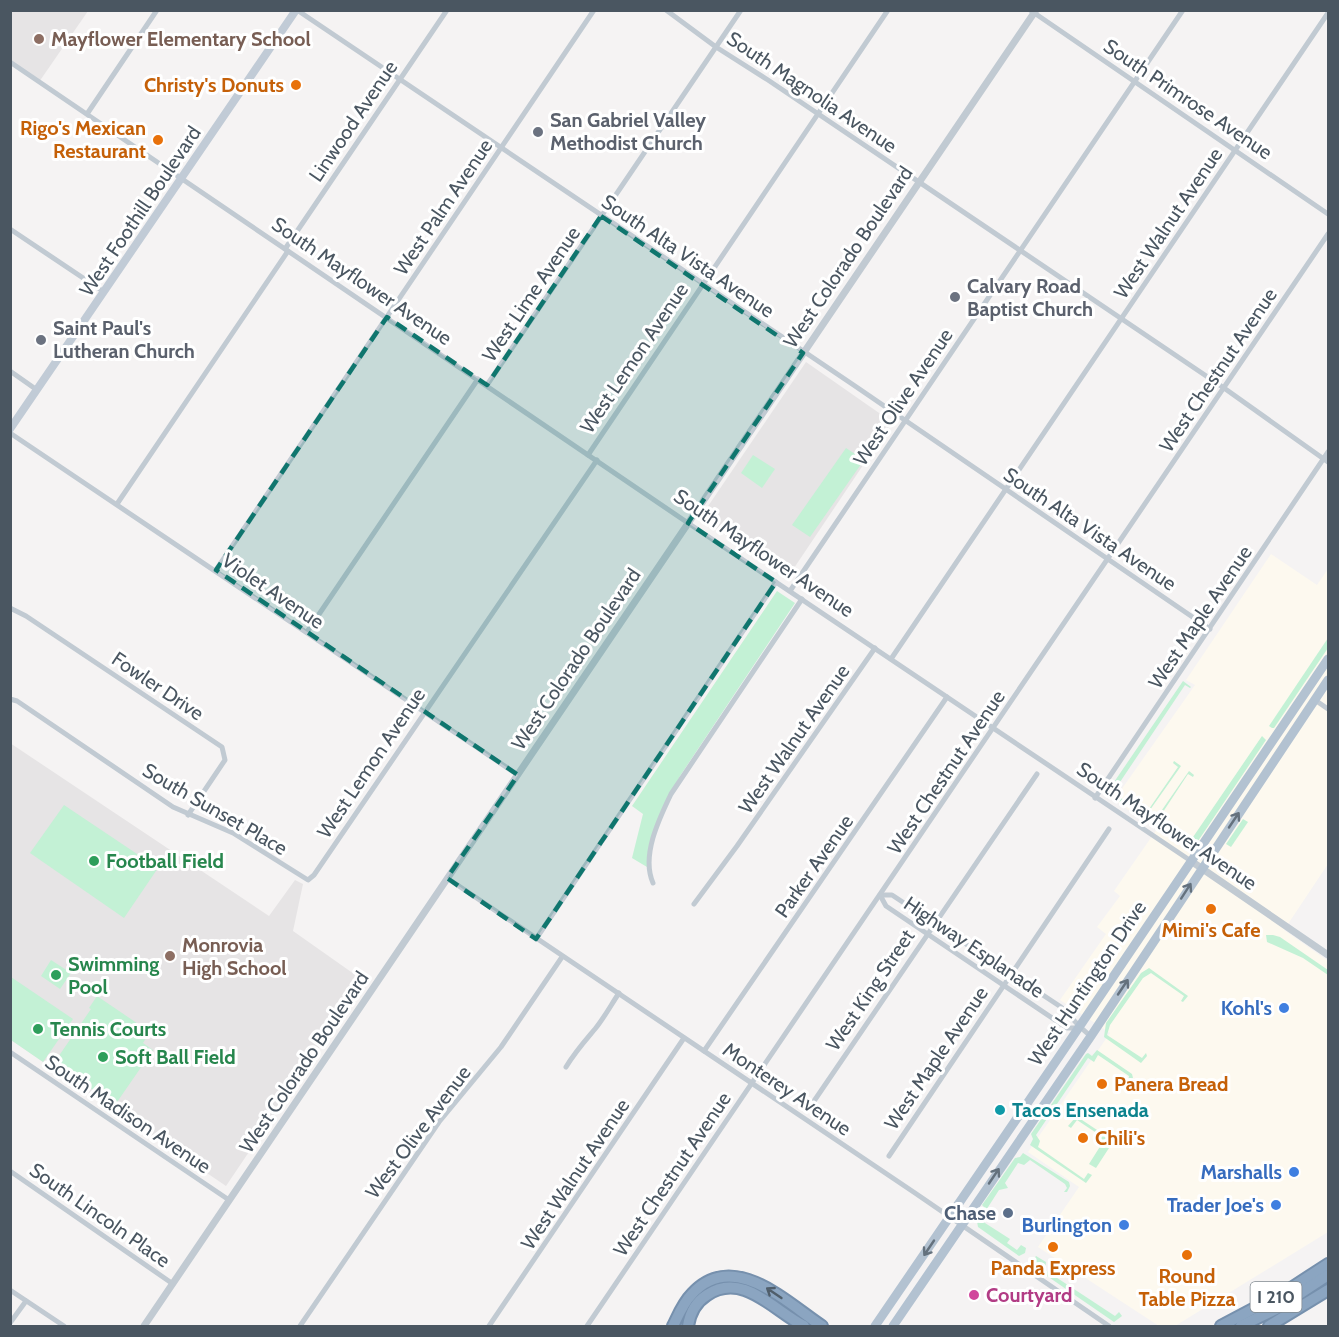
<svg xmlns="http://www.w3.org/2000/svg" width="1339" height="1337" font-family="Cabin,sans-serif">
<rect width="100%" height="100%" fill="#f5f3f3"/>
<polygon fill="#fdf9ef" points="1271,554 1317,585 1328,569 1328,864 1284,930 1328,961 1328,1232 1175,1326 1159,1326 1038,1247 1079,1187 1028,1152 1110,1033 1060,1000 1106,934 1097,927 1120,896 1114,891 1157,829 1114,800 1195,685 1186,680"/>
<g fill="#e6e4e5">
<polygon points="10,11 88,11 39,82 11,62"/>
<polygon points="806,362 892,422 788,577 700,518"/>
<polygon points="10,743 269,916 295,880 303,884 293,931 364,981 226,1186 11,1040"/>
</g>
<g fill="#c3f1d5">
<polygon points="846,448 864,460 810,537 792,525"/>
<polygon points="753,455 775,469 762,488 741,473"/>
<polygon points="777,591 795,603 680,776 662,810 647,867 632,858 643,814 632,806"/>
<polygon points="1328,638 1328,648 1274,728 1272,728 1269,726"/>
<polygon points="1183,681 1191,687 1190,688 1185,685 1116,788 1118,796 1141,812 1145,806 1149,809 1178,767 1173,763 1174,761 1181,766 1145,817 1112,797 1110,788"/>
<polygon points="1262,736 1266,740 1196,844 1186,846 1155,825 1155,820 1189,771 1194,775 1193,777 1188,774 1157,821 1183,840 1191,840"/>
<polygon points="64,805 158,868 124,918 30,853"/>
<polygon points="1243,819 1248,822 1231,847 1226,844"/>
<polygon points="1266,935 1273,935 1280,937 1328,970 1328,975 1303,958 1267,942"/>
<polygon points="51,960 71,973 60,989 41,976"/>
<polygon points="1149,968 1188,996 1183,1002 1181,1001 1184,996 1151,973 1143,978 1110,1025 1107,1035 1142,1058 1146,1053 1147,1056 1141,1063 1104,1037 1106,1023 1141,973"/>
<polygon points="11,977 73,1019 43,1062 11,1040"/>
<polygon points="97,996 150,1032 143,1043 153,1050 115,1105 54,1063 91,1009 89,1008"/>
<polygon points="1097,1050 1132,1074 1133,1078 1128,1082 1129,1076 1098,1055 1094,1062 1088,1058 1036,1135 1040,1141 1038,1147 1084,1179 1088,1173 1092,1175 1086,1183 1030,1145 1033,1139 1031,1134 1086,1054 1088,1053 1092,1056"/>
<polygon points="1075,1118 1079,1118 1109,1138 1104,1144 1109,1148 1096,1168 1089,1164 1101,1145 1097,1142 1101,1136 1077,1120 1071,1128 1068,1126"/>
<polygon points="1023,1153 1069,1182 1070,1186 1067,1192 1064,1192 1067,1188 1065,1184 1030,1160 1024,1165 1018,1163 1005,1183 1008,1188 999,1190 983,1215 985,1223 1010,1239 1007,1243 1017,1250 1021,1245 1026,1248 1025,1253 1019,1256 978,1227 976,1216 984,1207 982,1205 1015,1158 1020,1157"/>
<polygon points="1036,1256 1046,1262 1045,1270 1115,1316 1119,1312 1122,1316 1114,1322 1034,1267 1032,1261"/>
</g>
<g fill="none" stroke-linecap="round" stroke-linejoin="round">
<g stroke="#7690ad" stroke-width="14">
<g id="motorway">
<path d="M673 1326C678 1316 683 1303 692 1294 733 1249 786 1302 822 1326"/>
<path d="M688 1326C690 1313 696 1302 707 1295 743 1271 774 1311 804 1326"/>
<polyline points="1221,1326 1285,1292 1328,1264"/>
<polyline points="1241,1326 1278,1308 1328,1275"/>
<polyline points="1269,1326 1328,1290"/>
</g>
</g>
<g stroke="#c1cad2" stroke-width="5">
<polyline points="297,10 855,386 1210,629"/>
<polyline points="666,10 716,47 768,80 1224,388 1328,462"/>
<polyline points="1030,10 1328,214"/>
<polyline points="10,62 688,523 1191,861"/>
<polyline points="87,114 157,10"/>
<polyline points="10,229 104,292"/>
<polyline points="285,249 447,10"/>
<polyline points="10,371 37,390"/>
<polyline points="487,385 741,10"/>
<polyline points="10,433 518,775"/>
<polyline points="588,455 888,10"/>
<polyline points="117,504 288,251"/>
<polyline points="216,570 594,10"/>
<polyline points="790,591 1183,10"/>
<polyline points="10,608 26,616 222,747 225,760 188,815"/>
<polyline points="307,632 478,379"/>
<polyline points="891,659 1328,13"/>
<polyline points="10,699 17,701 173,807 233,833 308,880 314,875 597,460"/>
<polyline points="1315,700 1328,709"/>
<polyline points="1095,798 1328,452"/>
<polyline points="447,878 915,1193 1109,1326"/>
<path d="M653 883C641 856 659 819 671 794L802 599"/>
<polyline points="694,904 737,846 875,648"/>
<polyline points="536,939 776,582"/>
<path d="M1078 1028H1067L886 906 880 895H892L1061 1007C1072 1017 1079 1028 1091 1036"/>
<polyline points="704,1051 947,697"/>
<polyline points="10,1052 229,1200"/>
<path d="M566 1067C575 1052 584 1042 595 1029 604 1018 611 1005 619 993"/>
<polyline points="812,1104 1037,774"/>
<polyline points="889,1156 1109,829"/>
<polyline points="10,1171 173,1284"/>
<polyline points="10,1290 64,1326"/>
<polyline points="10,1323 26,1301"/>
<polyline points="300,1326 439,1122 501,1047 562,957"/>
<polyline points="489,1326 684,1038"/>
<polyline points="587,1326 1328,234"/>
</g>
<g stroke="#c1cad2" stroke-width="7">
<polyline points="1191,861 1328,955"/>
<polyline points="144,1326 1036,10"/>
</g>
<polyline stroke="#c1cbd6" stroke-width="8" points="10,429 296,10"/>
<g stroke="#b3c2d1" stroke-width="9">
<path d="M875 1326C1027 1104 1178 883 1328 659"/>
<polyline points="893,1326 1091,1036 1328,680"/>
</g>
<use href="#motorway" stroke="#8ba5c1" stroke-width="10"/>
</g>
<defs><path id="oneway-shaft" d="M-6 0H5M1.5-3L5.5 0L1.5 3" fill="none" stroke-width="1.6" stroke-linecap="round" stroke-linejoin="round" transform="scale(1.5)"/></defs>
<g stroke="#64717d">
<use href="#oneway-shaft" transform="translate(1234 820) rotate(-56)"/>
<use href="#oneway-shaft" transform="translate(1186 891) rotate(-57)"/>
<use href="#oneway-shaft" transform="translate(1123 987) rotate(-56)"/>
<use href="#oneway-shaft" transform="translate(994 1176) rotate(-56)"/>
<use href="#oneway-shaft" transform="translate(929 1248) rotate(124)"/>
</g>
<use stroke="#505e6b" href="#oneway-shaft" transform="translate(774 1293) rotate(-146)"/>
<path fill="#0f766e" fill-opacity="0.2" stroke="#0f766e" stroke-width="4.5" stroke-dasharray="12 8" stroke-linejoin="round" d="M601 216 803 353 688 523 776 582 536 939 447 878 518 775 216 570 387 317 487 385Z"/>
<g fill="#8d6e63" stroke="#fff" stroke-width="2">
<circle cx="39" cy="39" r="6"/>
<circle cx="170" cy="956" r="6"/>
</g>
<g fill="#e8710a" stroke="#fff" stroke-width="2">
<circle cx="296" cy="85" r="6"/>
<circle cx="158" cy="140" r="6"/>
<circle cx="1211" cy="909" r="6"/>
<circle cx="1102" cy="1084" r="6"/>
<circle cx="1083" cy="1138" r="6"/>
<circle cx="1053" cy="1247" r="6"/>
<circle cx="1187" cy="1255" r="6"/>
</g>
<g fill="#6b7280" stroke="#fff" stroke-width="2">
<circle cx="538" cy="132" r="6"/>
<circle cx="955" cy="297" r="6"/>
<circle cx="41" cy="340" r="6"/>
</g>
<g fill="#2e9e5b" stroke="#fff" stroke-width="2">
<circle cx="94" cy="861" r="6"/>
<circle cx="56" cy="975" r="6"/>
<circle cx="38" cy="1029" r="6"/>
<circle cx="103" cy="1057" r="6"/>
</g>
<g fill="#3f7fe0" stroke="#fff" stroke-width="2">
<circle cx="1284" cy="1008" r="6"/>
<circle cx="1294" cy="1172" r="6"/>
<circle cx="1276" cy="1205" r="6"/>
<circle cx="1124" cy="1225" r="6"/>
</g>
<circle fill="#0f9aa8" stroke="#fff" stroke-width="2" cx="1000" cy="1110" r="6"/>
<circle fill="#5c6f8a" stroke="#fff" stroke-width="2" cx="1008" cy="1213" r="6"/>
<circle fill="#d1479c" stroke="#fff" stroke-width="2" cx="974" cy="1295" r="6"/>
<g text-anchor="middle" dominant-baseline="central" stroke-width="6" stroke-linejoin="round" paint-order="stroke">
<rect fill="#fff" stroke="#808990" stroke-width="1.5" x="1250.5" y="1282" width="51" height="30" rx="4.5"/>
<g font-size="18" font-weight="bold" fill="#4a5661">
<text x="1276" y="1297">I 210</text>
</g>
<g font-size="20" font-weight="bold" fill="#785e54" stroke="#fff" text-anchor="start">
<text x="51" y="39">Mayflower Elementary School</text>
<text x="182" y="945">Monrovia<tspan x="182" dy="23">High School</tspan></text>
</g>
<g font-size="20" font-weight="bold" fill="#c56008" stroke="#fff">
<text x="284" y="85" text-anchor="end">Christy's Donuts</text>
<text x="146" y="128" text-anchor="end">Rigo's Mexican<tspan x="146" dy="23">Restaurant</tspan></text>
<text x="1211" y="930">Mimi's Cafe</text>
<text x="1114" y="1084" text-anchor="start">Panera Bread</text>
<text x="1095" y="1138" text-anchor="start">Chili's</text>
<text x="1053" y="1268">Panda Express</text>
<text x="1187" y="1276">Round<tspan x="1187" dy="23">Table Pizza</tspan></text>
</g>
<g font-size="20" fill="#4a5661" stroke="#fff">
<text transform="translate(812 92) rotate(34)">South Magnolia Avenue</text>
<text transform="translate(1188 99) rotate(34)">South Primrose Avenue</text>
<text transform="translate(353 121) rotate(-56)">Linwood Avenue</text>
<text transform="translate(443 207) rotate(-56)">West Palm Avenue</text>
<text transform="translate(140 211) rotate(-56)">West Foothill Boulevard</text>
<text transform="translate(1168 223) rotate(-56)">West Walnut Avenue</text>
<text transform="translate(688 256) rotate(34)">South Alta Vista Avenue</text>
<text transform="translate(848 257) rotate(-56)">West Colorado Boulevard</text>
<text transform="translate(362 281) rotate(34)">South Mayflower Avenue</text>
<text transform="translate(531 294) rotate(-56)">West Lime Avenue</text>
<text transform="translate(634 358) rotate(-56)">West Lemon Avenue</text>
<text transform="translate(1218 370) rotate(-56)">West Chestnut Avenue</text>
<text transform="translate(903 397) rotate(-56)">West Olive Avenue</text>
<text transform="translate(1090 529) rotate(34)">South Alta Vista Avenue</text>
<text transform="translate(764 553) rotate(34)">South Mayflower Avenue</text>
<text transform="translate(273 591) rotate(34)">Violet Avenue</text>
<text transform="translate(1200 617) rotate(-56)">West Maple Avenue</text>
<text transform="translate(576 659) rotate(-56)">West Colorado Boulevard</text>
<text transform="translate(158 686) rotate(34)">Fowler Drive</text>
<text transform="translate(794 739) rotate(-55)">West Walnut Avenue</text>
<text transform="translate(371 763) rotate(-56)">West Lemon Avenue</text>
<text transform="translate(946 772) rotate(-56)">West Chestnut Avenue</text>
<text transform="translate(215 809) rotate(30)">South Sunset Place</text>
<text transform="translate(1167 826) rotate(34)">South Mayflower Avenue</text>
<text transform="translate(814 866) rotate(-55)">Parker Avenue</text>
<text transform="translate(974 947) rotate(34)">Highway Esplanade</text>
<text transform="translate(1087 983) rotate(-56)">West Huntington Drive</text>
<text transform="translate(870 990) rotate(-56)">West King Street</text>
<text transform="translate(936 1058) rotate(-56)">West Maple Avenue</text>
<text transform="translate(304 1062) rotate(-56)">West Colorado Boulevard</text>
<text transform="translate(787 1089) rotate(34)">Monterey Avenue</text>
<text transform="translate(128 1114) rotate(34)">South Madison Avenue</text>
<text transform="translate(418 1132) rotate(-53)">West Olive Avenue</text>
<text transform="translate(575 1174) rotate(-56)">West Walnut Avenue</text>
<text transform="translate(672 1174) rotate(-56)">West Chestnut Avenue</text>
<text transform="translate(100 1215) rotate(35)">South Lincoln Place</text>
</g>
<g font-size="20" font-weight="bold" fill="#5b616d" stroke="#fff" text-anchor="start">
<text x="550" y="120">San Gabriel Valley<tspan x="550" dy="23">Methodist Church</tspan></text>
<text x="967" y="286">Calvary Road<tspan x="967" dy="23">Baptist Church</tspan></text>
<text x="53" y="328">Saint Paul's<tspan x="53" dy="23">Lutheran Church</tspan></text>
</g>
<g font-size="20" font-weight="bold" fill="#27864d" stroke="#fff" text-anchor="start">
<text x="106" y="861">Football Field</text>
<text x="68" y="964">Swimming<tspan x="68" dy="23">Pool</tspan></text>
<text x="50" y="1029">Tennis Courts</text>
<text x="115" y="1057">Soft Ball Field</text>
</g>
<g font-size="20" font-weight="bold" fill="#366cbe" stroke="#fff" text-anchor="end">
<text x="1272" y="1008">Kohl's</text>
<text x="1282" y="1172">Marshalls</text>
<text x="1264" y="1205">Trader Joe's</text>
<text x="1112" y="1225">Burlington</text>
</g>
<g font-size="20" font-weight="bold" fill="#0d838f" stroke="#fff" text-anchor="start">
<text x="1012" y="1110">Tacos Ensenada</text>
</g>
<g font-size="20" font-weight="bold" fill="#4e5e75" stroke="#fff" text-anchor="end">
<text x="996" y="1213">Chase</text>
</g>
<g font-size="20" font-weight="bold" fill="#b23c85" stroke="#fff" text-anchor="start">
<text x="986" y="1295">Courtyard</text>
</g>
</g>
<rect width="1339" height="1337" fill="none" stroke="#4a5661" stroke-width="24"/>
</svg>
